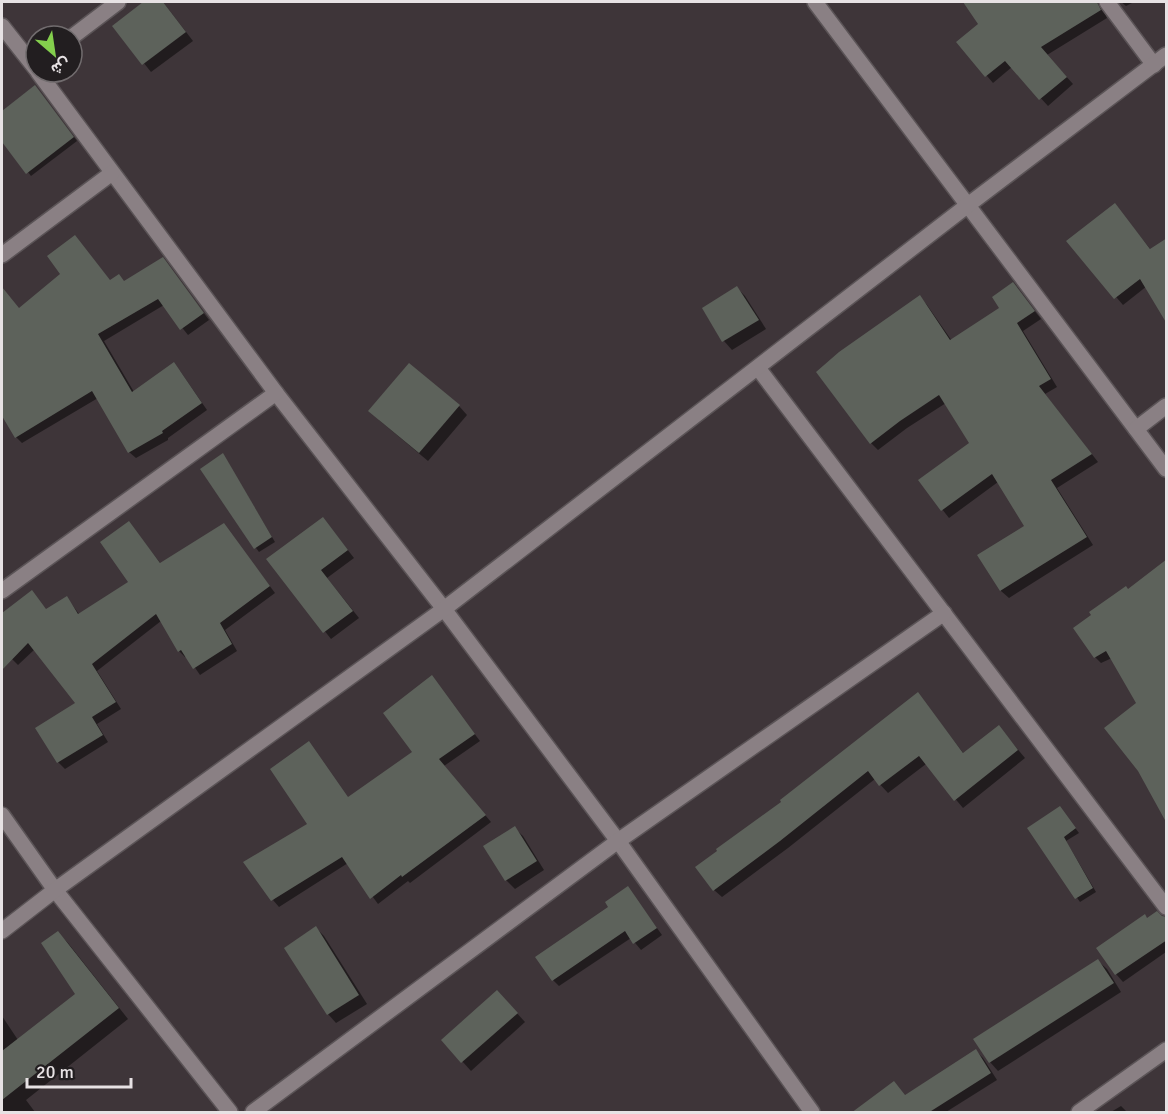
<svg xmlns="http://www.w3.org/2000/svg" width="1168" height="1114" font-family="Signika,Vazirmatn,sans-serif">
<rect width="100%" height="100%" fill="#3e3539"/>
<g fill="#0007">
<polygon points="146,2 163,2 193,41 151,72 114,26"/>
<polygon points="965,2 1108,2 1104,11 1107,18 1047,55 1073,84 1048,106 1012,67 993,83 958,42 980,24"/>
<polygon points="1121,2 1134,2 1126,6"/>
<polygon points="35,87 77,141 31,176 2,139 2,113"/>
<polygon points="1115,205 1151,250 1147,286 1123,305 1068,241"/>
<polygon points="75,237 111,282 125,282 163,259 209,320 188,335 164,305 104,341 134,392 180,371 207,410 168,438 168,440 136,458 129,452 98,398 22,443 16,437 2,413 2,289 19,309 62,274"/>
<polygon points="1013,284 1041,319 1023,331 1057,387 1045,394 1098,462 1057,488 1093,545 1009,598 1001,591 979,555 1027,526 998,482 949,518 920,481 971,443 946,403 907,428 878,450 871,443 920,297 927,305 952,341 1002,308"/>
<polygon points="737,288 745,296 766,329 732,350 724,341 704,308"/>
<polygon points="459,406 467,415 428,461 379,420"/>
<polygon points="223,455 275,542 259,552 256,548"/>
<polygon points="129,523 161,564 224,525 275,593 225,630 237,651 200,675 187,656 185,657 179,651 161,621 97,671 121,709 97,724 108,742 65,769 58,762 37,729 78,704 35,649 18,665 2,649 2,615 32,592 47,611 67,598 79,614 131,583"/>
<polygon points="329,526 354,558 327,578 359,618 331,639 268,559"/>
<polygon points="1166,561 1166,797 1159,801 1138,703 1112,658 1101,663 1095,657 1128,591"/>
<polygon points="431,677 480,741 444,766 491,822 410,883 408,881 378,904 348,863 279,907 273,900 349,798 414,752"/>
<polygon points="918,694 964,754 999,727 1025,758 963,808 926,764 888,793 875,779 788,848 722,897 714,890 783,802"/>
<polygon points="1060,808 1079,833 1066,841 1096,892 1080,902 1029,829"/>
<polygon points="514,828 523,836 544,870 515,889 506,880"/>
<polygon points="628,888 662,935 641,950 631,938 559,986 553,980 610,907"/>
<polygon points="1161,917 1166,918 1166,952 1123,982 1116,974 1148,919"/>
<polygon points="316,928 324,936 367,1004 336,1023 328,1014"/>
<polygon points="58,933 68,943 128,1019 26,1100 35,1112 2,1112 2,1016 18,1040 77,994"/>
<polygon points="1098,961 1107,969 1121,992 998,1071 990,1062"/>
<polygon points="505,1000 525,1022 471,1071 443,1040"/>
<polygon points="976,1051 983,1058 997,1080 946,1112 878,1112"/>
<polygon points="1121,1106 1127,1112 1111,1112"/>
</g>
<g fill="#5d625b">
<polygon points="143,2 163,2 186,32 142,65 112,26"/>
<polygon points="963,2 1097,2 1101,10 1041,47 1067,77 1039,100 1005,61 985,77 956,42 978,24"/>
<polygon points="35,85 74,137 26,174 2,142 2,111"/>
<polygon points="1115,203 1150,249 1167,238 1167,324 1140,279 1114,299 1066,241"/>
<polygon points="75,235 110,280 119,274 124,281 163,257 204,313 180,330 158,299 98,334 132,392 174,362 202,403 162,431 163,433 128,453 92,391 15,438 2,416 2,287 19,308 60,274 47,256"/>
<polygon points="1013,282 1035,311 1017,323 1051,379 1039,386 1092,454 1051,480 1087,537 1000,591 977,555 1024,526 992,474 941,511 918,480 969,443 939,395 900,421 870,444 816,372 839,352 920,295 950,340 999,308 992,297"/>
<polygon points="737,286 759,320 722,342 702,308"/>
<polygon points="409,363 460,405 419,453 368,411"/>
<polygon points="223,453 272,537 254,549 200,469"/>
<polygon points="323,517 348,550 321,570 353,611 323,633 266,559"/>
<polygon points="129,521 160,563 224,523 270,586 220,623 232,644 193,669 181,650 178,652 156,614 92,664 116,702 92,717 103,735 57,763 35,728 75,703 28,643 2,670 2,613 32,590 46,609 67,596 78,614 128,582 100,542"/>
<polygon points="1167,559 1167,763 1166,822 1138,771 1104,728 1136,703 1106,651 1094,658 1073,628 1091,615 1089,612 1126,586 1128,589"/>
<polygon points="432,675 475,734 439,759 486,815 402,877 401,875 370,899 342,857 271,901 243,862 307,824 270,769 309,741 348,797 412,752 383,713"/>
<polygon points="918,692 963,753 999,725 1018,750 954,801 919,756 879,786 868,771 780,841 713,891 695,867 717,851 716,849 781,802 780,800"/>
<polygon points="1060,806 1076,828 1064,837 1093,888 1075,899 1027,828"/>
<polygon points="515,826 537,861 505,881 483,846"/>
<polygon points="628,886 657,928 633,944 625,931 552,981 535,957 608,907 605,902"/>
<polygon points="1157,911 1162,916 1167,917 1167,940 1115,975 1096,948 1145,914 1147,918"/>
<polygon points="316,926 359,995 327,1015 284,948"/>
<polygon points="58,931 119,1008 2,1100 2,1051 75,994 41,943"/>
<polygon points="1098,959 1114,983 989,1063 973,1039"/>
<polygon points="497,990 518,1013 461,1063 441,1040"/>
<polygon points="976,1049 991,1073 928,1113 851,1113 894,1081 905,1095"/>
</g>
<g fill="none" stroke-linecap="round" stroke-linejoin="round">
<g stroke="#5b5457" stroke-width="18">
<g id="street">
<polyline points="815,2 1166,469"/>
<polyline points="1107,2 1154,65"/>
<polyline points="2,26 36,69"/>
<polyline points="72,37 118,2"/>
<polyline points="38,72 276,393 444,609 618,841 812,1112"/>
<polyline points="2,255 112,173"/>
<polyline points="758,368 1166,907"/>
<polyline points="1136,429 1166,406"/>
<polyline points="2,591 276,393"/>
<polyline points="2,815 55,890 230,1112"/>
<polyline points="2,931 55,890 444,609 968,205 1166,55"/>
<polyline points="253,1112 618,841 944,613"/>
<polyline points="1079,1112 1166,1050"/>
</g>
</g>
<use href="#street" stroke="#8a8084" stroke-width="15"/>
</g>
<rect width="1168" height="1114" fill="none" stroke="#e7e2e4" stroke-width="6"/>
<g transform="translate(54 54) rotate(151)"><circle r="28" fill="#221e20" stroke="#716c6e" stroke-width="1.5"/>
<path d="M0-4.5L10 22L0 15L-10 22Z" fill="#84cf4d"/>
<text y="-9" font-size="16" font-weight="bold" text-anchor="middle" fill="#e7e2e4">ش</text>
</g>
<path d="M27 1078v9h104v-9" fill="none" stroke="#e7e2e4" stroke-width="3"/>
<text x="36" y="1078" font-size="18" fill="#e7e2e4" stroke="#221e20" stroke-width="4.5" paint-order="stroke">20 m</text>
</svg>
